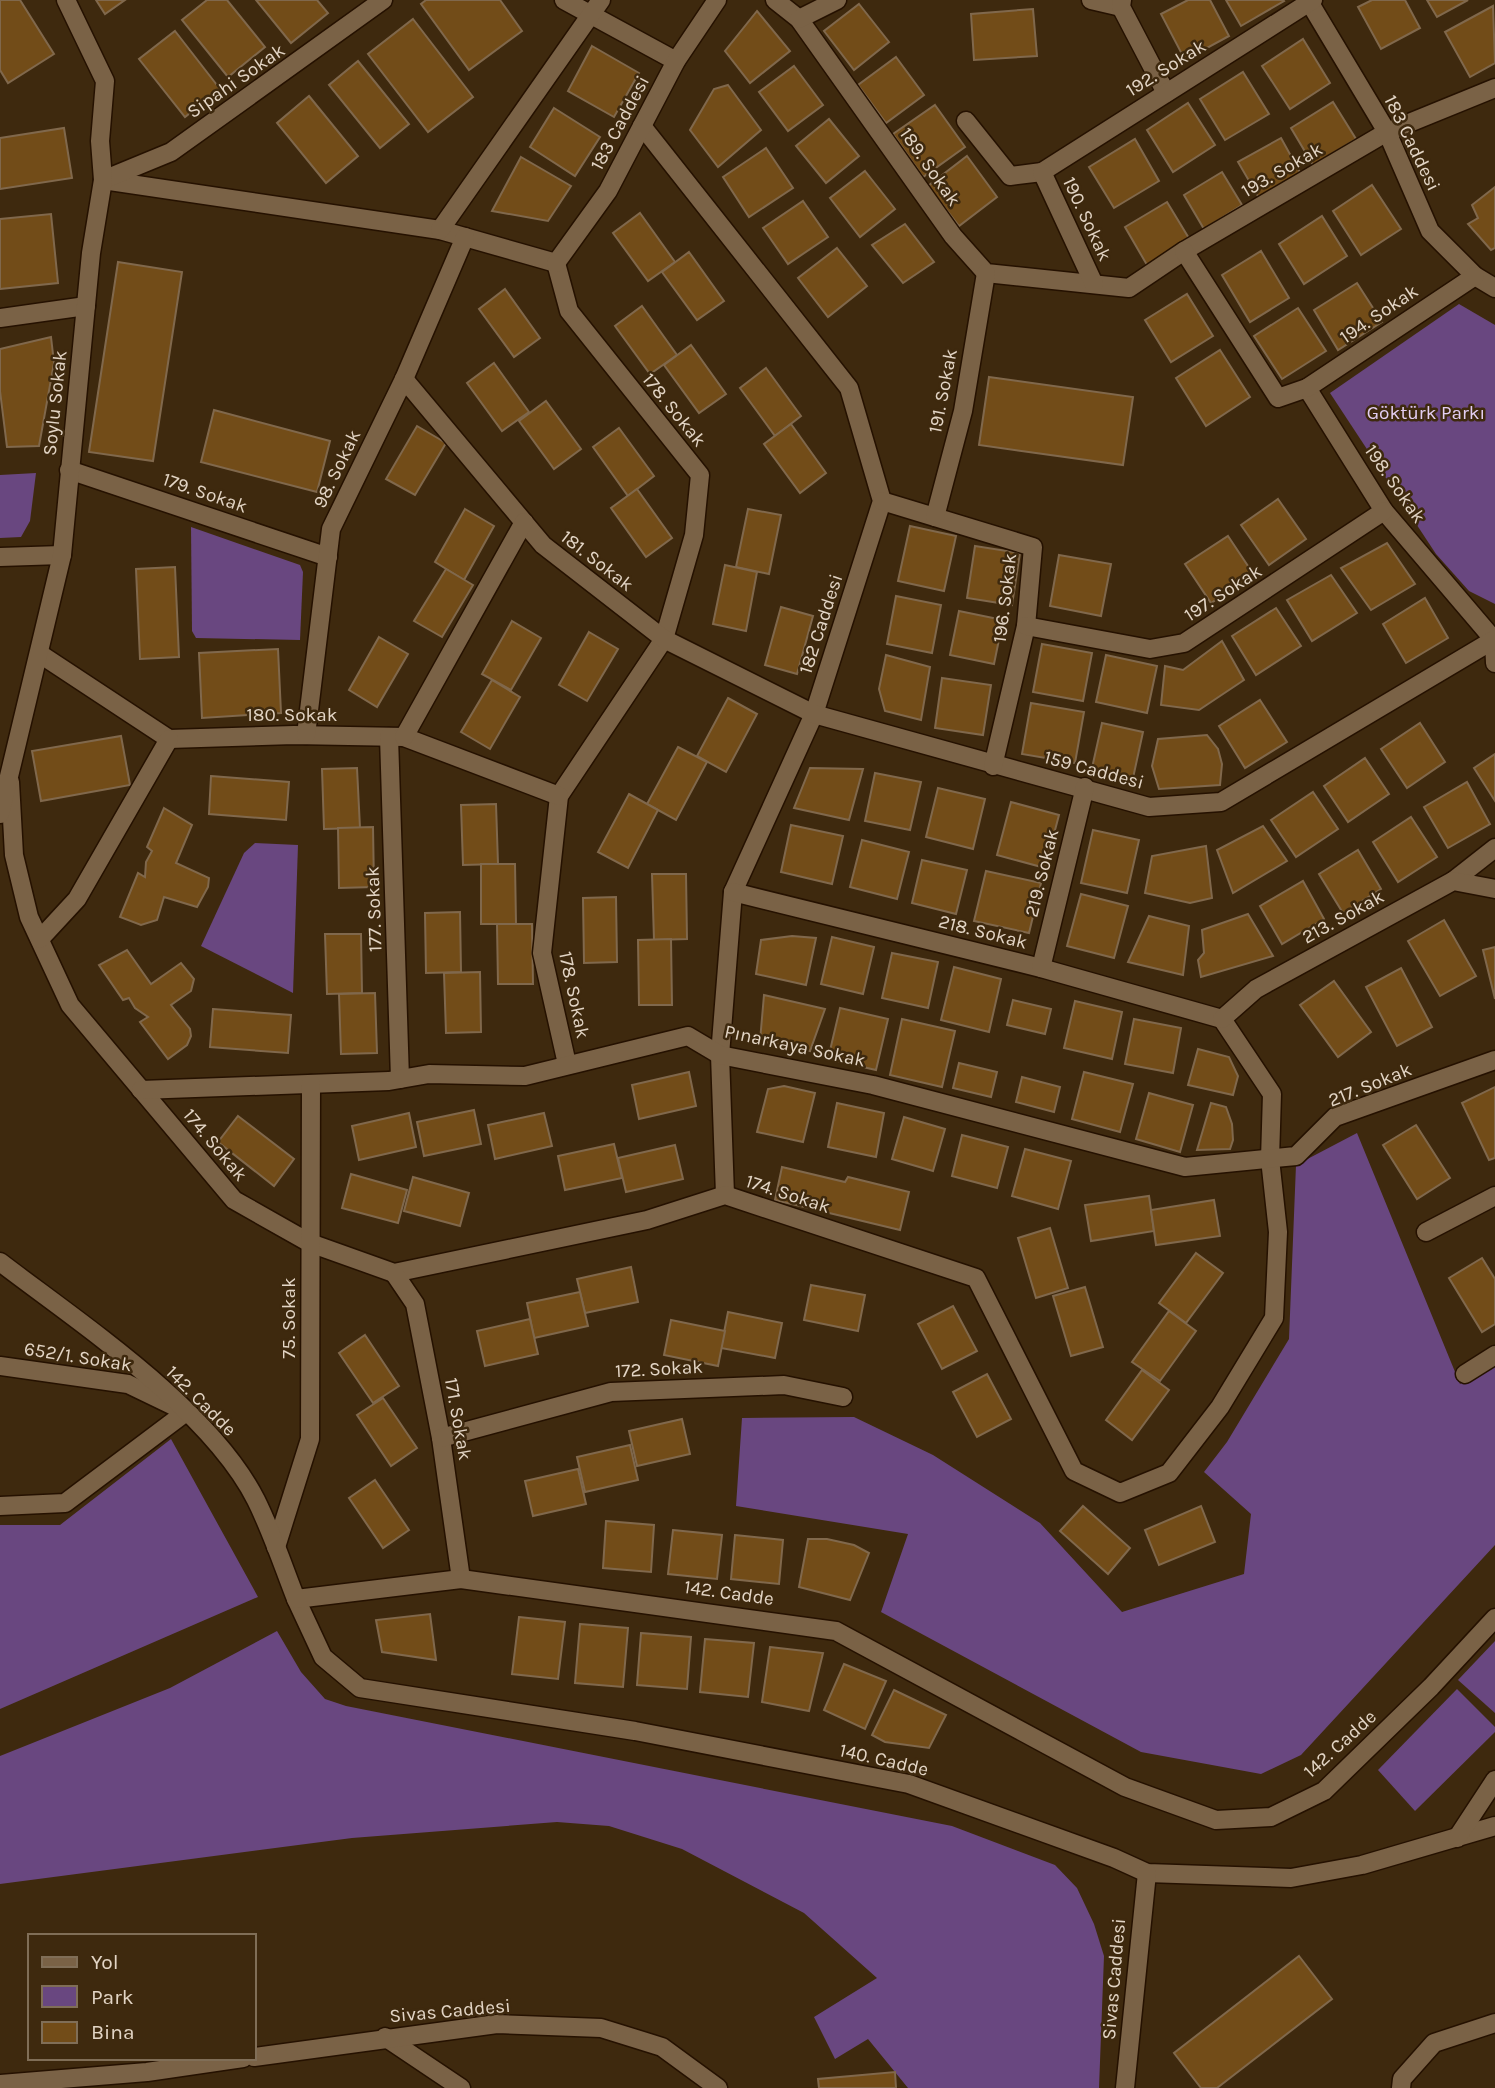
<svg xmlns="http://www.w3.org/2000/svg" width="1495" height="2088" font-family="Karla,sans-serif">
<rect width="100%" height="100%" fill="#3e290e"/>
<g fill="#694780">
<polygon points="1459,304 1495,325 1495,604 1469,591 1436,554 1330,393"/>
<polygon points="36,473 30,521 21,537 0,538 0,475"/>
<polygon points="191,527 300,565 303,572 300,640 196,638 192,631"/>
<polygon points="255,843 298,845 293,993 201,946 244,853"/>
<polygon points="1357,1133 1460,1384 1495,1364 1495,1545 1301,1755 1261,1774 1141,1752 881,1612 908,1534 736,1506 742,1418 854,1417 933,1455 1040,1523 1122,1612 1244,1574 1251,1514 1204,1472 1227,1442 1289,1339 1296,1165"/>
<polygon points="171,1439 258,1597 0,1709 0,1525 60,1525"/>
<polygon points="277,1631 301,1672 325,1699 346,1706 952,1826 1055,1865 1077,1888 1094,1924 1104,1956 1099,2088 908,2088 868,2039 835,2059 814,2017 877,1978 804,1913 682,1849 609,1826 557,1822 352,1838 0,1884 0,1756 170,1688"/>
<polygon points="1495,1641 1495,1713 1458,1680"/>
<polygon points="1457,1689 1495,1727 1495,1732 1415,1811 1378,1770"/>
</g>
<g fill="#724c18" stroke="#80684c" stroke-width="2">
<polygon points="0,0 20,0 54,54 8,83 0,70"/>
<polygon points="96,0 125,0 105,14"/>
<polygon points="207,0 227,0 265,47 228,77 182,20"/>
<polygon points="256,0 317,0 328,13 291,43"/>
<polygon points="426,0 500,0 522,31 469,70 421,4"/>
<polygon points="1188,0 1210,0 1229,36 1185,60 1161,14"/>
<polygon points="1226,0 1283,0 1284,1 1241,26"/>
<polygon points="1372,0 1405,0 1420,28 1381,49 1358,7"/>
<polygon points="1427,0 1468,0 1437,17"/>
<polygon points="859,4 889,42 854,70 824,31"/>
<polygon points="1493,6 1495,63 1470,77 1445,32"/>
<polygon points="1033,9 1037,56 974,60 971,14"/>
<polygon points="757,11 790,51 750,83 725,51"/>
<polygon points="413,19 473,97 428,132 368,54"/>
<polygon points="175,31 220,89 185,117 139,59"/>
<polygon points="1303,39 1330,83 1290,109 1262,66"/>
<polygon points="592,46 639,73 614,117 568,91"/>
<polygon points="896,57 924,95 886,123 858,85"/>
<polygon points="358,61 409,124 380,148 329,85"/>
<polygon points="794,66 823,105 788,131 759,92"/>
<polygon points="1243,72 1269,114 1225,140 1200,99"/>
<polygon points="728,85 761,130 718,167 690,130 714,89"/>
<polygon points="309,96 358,156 326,183 277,123"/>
<polygon points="1333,102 1356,139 1313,165 1291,128"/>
<polygon points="1188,103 1215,145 1173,172 1147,130"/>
<polygon points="935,105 965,147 923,177 893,134"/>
<polygon points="554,108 600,137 575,176 530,147"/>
<polygon points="829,119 859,156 826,183 796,146"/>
<polygon points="64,128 72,178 0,189 0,138"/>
<polygon points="1281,138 1301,174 1259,198 1238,162"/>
<polygon points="1135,139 1159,181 1114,208 1089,167"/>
<polygon points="766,148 793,188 749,217 723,177"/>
<polygon points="967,156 997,197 959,226 928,186"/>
<polygon points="521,157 571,186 548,221 492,211"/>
<polygon points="865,171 895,209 860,237 830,198"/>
<polygon points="1222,172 1242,205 1204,229 1184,195"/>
<polygon points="1372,185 1401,229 1361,255 1333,211"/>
<polygon points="1495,187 1495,248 1491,250 1468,224 1478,218 1472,205"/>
<polygon points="803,201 828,237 788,264 763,228"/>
<polygon points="1167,202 1190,240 1147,265 1125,227"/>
<polygon points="640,213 675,262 648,281 613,233"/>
<polygon points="51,214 58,283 0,289 0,219"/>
<polygon points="1322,216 1347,256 1304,284 1279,244"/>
<polygon points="905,224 934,262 903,283 872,245"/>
<polygon points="837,248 867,286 828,317 798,278"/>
<polygon points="1261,251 1289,298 1250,322 1222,275"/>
<polygon points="689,252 724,301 697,320 662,272"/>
<polygon points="118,262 182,272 153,461 89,452"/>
<polygon points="1357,283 1382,322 1338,350 1314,310"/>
<polygon points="505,289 540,338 514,357 479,309"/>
<polygon points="1187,294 1213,336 1171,362 1145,320"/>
<polygon points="642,306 677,355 650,374 615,326"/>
<polygon points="1298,308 1326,351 1282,379 1254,336"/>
<polygon points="51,337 54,363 39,446 7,447 0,391 0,349"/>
<polygon points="691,345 726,394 699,413 664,365"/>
<polygon points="1220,350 1250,397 1206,426 1176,378"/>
<polygon points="494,363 529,412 502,431 467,383"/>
<polygon points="766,368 801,416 775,436 740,388"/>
<polygon points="989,377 1133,397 1123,465 979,445"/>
<polygon points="546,401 581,449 554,469 519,421"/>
<polygon points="214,410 330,441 317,492 201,462"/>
<polygon points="791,424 826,473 800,493 764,444"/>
<polygon points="417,426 446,443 415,495 386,479"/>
<polygon points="619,428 654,476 628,496 593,447"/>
<polygon points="637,489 672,538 646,557 611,508"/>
<polygon points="1278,499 1306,539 1269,565 1241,525"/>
<polygon points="465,509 494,526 464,580 435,562"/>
<polygon points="748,509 781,515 769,574 736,567"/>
<polygon points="910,526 956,536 944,591 898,581"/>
<polygon points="1228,536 1254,575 1211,603 1185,564"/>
<polygon points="1387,543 1415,584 1371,610 1341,568"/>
<polygon points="975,546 1020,553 1012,605 967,598"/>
<polygon points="1059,555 1111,564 1101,616 1050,606"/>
<polygon points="725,565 757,572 746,631 713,624"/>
<polygon points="175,567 179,657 140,659 136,569"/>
<polygon points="446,569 473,585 442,637 414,621"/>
<polygon points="1331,575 1357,613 1312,641 1287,600"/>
<polygon points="896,596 941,605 932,653 887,644"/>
<polygon points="1425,598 1448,638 1406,663 1383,624"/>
<polygon points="781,607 813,616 797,674 765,665"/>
<polygon points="1276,608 1301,646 1256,675 1232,636"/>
<polygon points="959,611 1003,620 994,664 950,655"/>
<polygon points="512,621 541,638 511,690 482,674"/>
<polygon points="589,632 618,649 587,701 559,685"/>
<polygon points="379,637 408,654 377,707 349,690"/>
<polygon points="1222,641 1244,680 1199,710 1161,705 1165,666 1183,670"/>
<polygon points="1042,644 1092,653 1083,701 1033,692"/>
<polygon points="278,649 281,713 202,718 199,653"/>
<polygon points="886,655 930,667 921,720 885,711 879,689"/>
<polygon points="1106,655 1157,666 1147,713 1096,702"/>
<polygon points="942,678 991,685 983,735 935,728"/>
<polygon points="492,680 520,697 490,749 461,732"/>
<polygon points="728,698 757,714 726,772 697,756"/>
<polygon points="1260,700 1287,742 1245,768 1219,726"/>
<polygon points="1031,703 1084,712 1075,763 1022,754"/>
<polygon points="1102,723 1143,732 1133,778 1092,768"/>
<polygon points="1420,723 1445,762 1407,788 1381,749"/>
<polygon points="1207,735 1218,749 1222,764 1220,785 1159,789 1152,766 1158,739"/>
<polygon points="121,736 130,785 41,801 32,751"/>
<polygon points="678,747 707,762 676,820 647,804"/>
<polygon points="1495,754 1495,801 1474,768"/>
<polygon points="1365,758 1389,794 1348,822 1324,786"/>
<polygon points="357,768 360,828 324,829 322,769"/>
<polygon points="810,768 863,769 849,820 794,808"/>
<polygon points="875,773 921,782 910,830 865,821"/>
<polygon points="211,776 289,782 286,820 209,814"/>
<polygon points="1467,782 1490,824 1448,848 1424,807"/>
<polygon points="938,788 985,799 973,849 926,837"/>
<polygon points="1313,792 1338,829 1296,857 1271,820"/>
<polygon points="629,794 658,810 628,868 598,852"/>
<polygon points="1011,802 1059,815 1045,868 997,855"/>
<polygon points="496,804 498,864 463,865 461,805"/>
<polygon points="164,808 192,825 176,863 209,878 208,887 197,907 164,897 157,920 141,925 120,917 138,873 145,877 146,862 152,851 147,847"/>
<polygon points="1411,817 1437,857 1398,882 1373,842"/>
<polygon points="791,825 843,836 832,884 781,872"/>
<polygon points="1263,826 1287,861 1233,893 1217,850"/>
<polygon points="373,827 374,887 339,888 338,828"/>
<polygon points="1093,830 1139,840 1127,893 1081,883"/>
<polygon points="862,840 909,852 897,899 850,887"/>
<polygon points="1206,846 1212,898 1190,903 1145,893 1152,856"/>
<polygon points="1358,850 1381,889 1343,913 1319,874"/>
<polygon points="922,860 967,870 956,914 912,903"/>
<polygon points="481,864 515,864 516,924 481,924"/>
<polygon points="986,871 1041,883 1029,933 974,921"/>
<polygon points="652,874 686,874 687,939 654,940"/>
<polygon points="1303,881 1324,919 1282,944 1260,906"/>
<polygon points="1081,894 1128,906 1114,958 1067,946"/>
<polygon points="616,897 617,962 584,963 583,898"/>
<polygon points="460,912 461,972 426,973 425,913"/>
<polygon points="1248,914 1273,956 1201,977 1198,960 1204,953 1202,930"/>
<polygon points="1149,916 1189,926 1183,975 1128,962"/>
<polygon points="1444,920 1476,976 1440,996 1408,941"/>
<polygon points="497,924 532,924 533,984 498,984"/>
<polygon points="325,934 361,934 362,993 327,994"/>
<polygon points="792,936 816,938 806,985 756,974 761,940"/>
<polygon points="832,937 874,947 863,994 821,984"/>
<polygon points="671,939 672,1005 639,1005 638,940"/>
<polygon points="1495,947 1495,999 1483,950"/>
<polygon points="127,950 151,984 181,963 194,979 191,991 171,1005 190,1029 191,1036 187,1045 168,1059 140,1022 148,1017 135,1008 129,998 123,1000 99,965"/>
<polygon points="892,953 938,962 928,1008 882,998"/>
<polygon points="954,967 1001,979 989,1032 941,1020"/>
<polygon points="1401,968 1432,1027 1397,1046 1366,987"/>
<polygon points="480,972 481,1032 446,1033 444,973"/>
<polygon points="1334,981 1371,1032 1338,1057 1300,1005"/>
<polygon points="375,993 377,1053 341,1054 339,994"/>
<polygon points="764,995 825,1009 810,1051 760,1041"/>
<polygon points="1013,1000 1051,1009 1045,1034 1007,1025"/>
<polygon points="1075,1001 1122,1012 1112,1059 1064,1048"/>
<polygon points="840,1008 888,1019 876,1070 828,1059"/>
<polygon points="213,1009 291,1015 288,1053 210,1047"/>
<polygon points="902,1019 955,1031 942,1087 890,1075"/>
<polygon points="1134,1019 1181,1028 1173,1073 1125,1064"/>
<polygon points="1198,1049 1229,1057 1238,1076 1233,1095 1188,1085"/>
<polygon points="959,1063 997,1072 991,1097 953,1088"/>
<polygon points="689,1072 696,1106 639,1119 632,1085"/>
<polygon points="1084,1072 1133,1084 1120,1132 1072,1119"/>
<polygon points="1022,1077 1060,1087 1054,1112 1016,1102"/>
<polygon points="784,1086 815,1093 803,1142 757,1132 768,1089"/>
<polygon points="1495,1087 1495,1158 1489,1160 1462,1103"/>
<polygon points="1149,1093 1193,1105 1180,1152 1136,1139"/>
<polygon points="837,1103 884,1113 876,1157 828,1147"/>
<polygon points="1211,1103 1226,1107 1232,1124 1233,1140 1230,1149 1197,1150"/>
<polygon points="474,1110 481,1144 424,1156 417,1122"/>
<polygon points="409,1113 416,1147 359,1160 352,1126"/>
<polygon points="544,1113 552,1146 495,1159 488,1125"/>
<polygon points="238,1116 294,1159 274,1186 218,1142"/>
<polygon points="904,1117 945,1129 933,1171 892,1159"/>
<polygon points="1416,1125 1450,1178 1417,1199 1383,1145"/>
<polygon points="962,1135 1008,1147 997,1188 952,1176"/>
<polygon points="614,1144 622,1178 565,1190 558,1156"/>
<polygon points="675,1145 683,1179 626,1192 618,1158"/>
<polygon points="1025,1149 1071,1161 1058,1209 1012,1196"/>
<polygon points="782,1167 845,1182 848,1177 909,1192 900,1230 775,1200"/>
<polygon points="351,1174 407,1190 398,1223 342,1208"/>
<polygon points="413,1177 469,1193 460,1226 404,1211"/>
<polygon points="1149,1196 1154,1231 1091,1241 1085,1205"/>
<polygon points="1214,1200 1220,1236 1156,1245 1151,1210"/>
<polygon points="1050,1228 1068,1288 1036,1298 1018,1238"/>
<polygon points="1196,1253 1223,1273 1186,1323 1159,1303"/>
<polygon points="1482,1258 1495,1279 1495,1324 1482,1332 1449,1278"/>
<polygon points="631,1267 638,1302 585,1313 577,1279"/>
<polygon points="811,1285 865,1295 858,1331 804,1320"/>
<polygon points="1085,1287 1103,1347 1071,1356 1053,1296"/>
<polygon points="580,1292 588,1326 534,1338 527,1303"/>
<polygon points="953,1306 977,1351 942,1369 918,1324"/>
<polygon points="1169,1311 1196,1331 1160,1381 1132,1362"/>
<polygon points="728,1312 782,1323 775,1358 721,1348"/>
<polygon points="530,1319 538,1354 485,1366 477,1331"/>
<polygon points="671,1320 725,1331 718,1366 664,1355"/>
<polygon points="365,1335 399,1386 373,1403 339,1353"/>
<polygon points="1142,1370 1169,1390 1132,1440 1106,1420"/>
<polygon points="987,1374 1011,1419 977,1437 953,1392"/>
<polygon points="383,1398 417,1448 391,1466 357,1415"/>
<polygon points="682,1419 690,1454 637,1466 629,1431"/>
<polygon points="630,1445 638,1480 585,1492 577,1457"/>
<polygon points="578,1469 586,1504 533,1516 525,1481"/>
<polygon points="375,1480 409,1530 383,1548 349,1498"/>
<polygon points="1083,1506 1130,1548 1108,1574 1060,1531"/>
<polygon points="1201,1506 1215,1542 1159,1565 1145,1530"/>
<polygon points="606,1521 654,1525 651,1572 603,1568"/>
<polygon points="673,1530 722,1535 717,1579 668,1574"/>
<polygon points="735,1535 783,1540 779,1584 731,1579"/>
<polygon points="808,1539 827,1539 854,1545 869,1553 850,1600 799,1587"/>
<polygon points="430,1614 436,1660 382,1652 376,1620"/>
<polygon points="519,1617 565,1622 558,1679 512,1674"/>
<polygon points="580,1624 628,1628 623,1687 575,1683"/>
<polygon points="641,1633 691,1637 687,1689 637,1685"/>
<polygon points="705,1639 754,1643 748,1697 700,1692"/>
<polygon points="770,1647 823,1653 809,1711 762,1702"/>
<polygon points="844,1664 886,1681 865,1729 824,1710"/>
<polygon points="894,1690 946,1715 929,1748 885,1742 872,1735"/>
<polygon points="1299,1956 1332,1999 1217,2088 1201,2088 1174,2053"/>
<polygon points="895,2072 896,2088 819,2088 818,2079"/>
</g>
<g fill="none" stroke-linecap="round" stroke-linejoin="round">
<g stroke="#251100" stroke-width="21">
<g id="minor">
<polyline points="564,0 676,61"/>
<polyline points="775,0 799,19 953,236 986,273 1129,288 1184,251 1387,132 1495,88"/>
<polyline points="1091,0 1121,7"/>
<polyline points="1122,0 1121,7 1166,93"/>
<polyline points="1308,0 1387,132 1430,231 1475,276 1495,288"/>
<polyline points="799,19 837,0"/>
<polyline points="966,121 1010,176 1042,172 1313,0"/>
<polyline points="642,126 849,388 882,501 814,714 733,892 720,1055 725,1195"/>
<polyline points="1042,172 1094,284"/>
<polyline points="103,180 440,230 556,263"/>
<polyline points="103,180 171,152 383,0"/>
<polyline points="440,230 601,0"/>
<polyline points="1184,251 1278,398 1307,388 1384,511 1494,640 1495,663"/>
<polyline points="556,263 569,311 700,475 694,535 664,639 559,796 542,953 567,1064"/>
<polyline points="556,263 608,191 676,61 717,0"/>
<polyline points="0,318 86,306"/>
<polyline points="404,379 543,545 664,639 814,714 1149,807 1221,802 1495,639"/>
<polyline points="1307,388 1475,276"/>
<polyline points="69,470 328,557"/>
<polyline points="882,501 1033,547 1026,626 993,766"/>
<polyline points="935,517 963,411 986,273"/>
<polyline points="0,557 62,555"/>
<polyline points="1026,626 1150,649 1184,643 1384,511"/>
<polyline points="40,654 169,739 294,735 404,737 559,796"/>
<polyline points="306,735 331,529 404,379 465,237"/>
<polyline points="389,737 400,1079"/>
<polyline points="404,737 524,522"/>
<polyline points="10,782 14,855 29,917 70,1005 234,1200 310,1243 394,1273 647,1220 725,1195 976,1278 1074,1471 1120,1493 1169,1473 1220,1407 1274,1318 1278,1232 1270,1159 1272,1094 1222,1019"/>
<polyline points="1453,881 1495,848"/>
<polyline points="733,892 1041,968 1222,1019"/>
<polyline points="40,939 77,899 169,739"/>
<polyline points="1041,968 1085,787"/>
<polyline points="1222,1019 1256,989 1453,881 1495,889"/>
<polyline points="141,1090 389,1081 429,1074 525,1076 688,1036 720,1055 873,1085 1185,1167 1296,1156 1335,1117 1495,1060"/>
<polyline points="1426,1232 1495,1196"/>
<polyline points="394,1273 415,1304 441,1438 461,1579"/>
<polyline points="0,1366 128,1384 186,1412 65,1503 0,1506"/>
<polyline points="1465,1374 1495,1355"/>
<polyline points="441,1438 611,1392 784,1385 843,1397"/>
<polyline points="276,1547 310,1439 311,1084"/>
<polyline points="296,1599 323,1657 360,1688 635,1731 909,1784 1114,1858 1147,1873 1291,1878 1362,1865 1495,1826"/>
<polyline points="1457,1838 1495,1780"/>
<polyline points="385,2037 461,2088"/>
<polyline points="254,2057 497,2024 601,2028 662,2047 718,2088"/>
<polyline points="0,2084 147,2072 243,2058"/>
<polyline points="1125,2088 1147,1873"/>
<polyline points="1401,2088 1402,2079 1434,2043 1495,2023"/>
</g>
</g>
<g stroke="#251100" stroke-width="21">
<g id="tertiary">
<polyline points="0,814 62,555 91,253 103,180 100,141 105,81 66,0"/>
<path d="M0 1262C81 1324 210 1409 256 1500 272 1532 283 1566 296 1599L461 1579 836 1631 1125 1787 1216 1820 1271 1817 1324 1791 1431 1687 1495 1618"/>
</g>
</g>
<use href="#minor" stroke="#7a6246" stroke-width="18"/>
<use href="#tertiary" stroke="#7a6246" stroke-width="18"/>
</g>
<g text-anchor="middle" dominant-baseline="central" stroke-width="5" stroke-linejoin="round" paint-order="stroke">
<g font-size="19" fill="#e3d5c5" stroke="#3e290e">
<text transform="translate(1166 68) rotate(-32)">192. Sokak</text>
<text transform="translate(236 81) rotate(-35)">Sipahi Sokak</text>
<text transform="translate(620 123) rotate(-62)">183 Caddesi</text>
<text transform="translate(1412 143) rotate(64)">183 Caddesi</text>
<text transform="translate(930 167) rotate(55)">189. Sokak</text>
<text transform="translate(1282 170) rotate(-30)">193. Sokak</text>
<text transform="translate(1087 219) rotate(65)">190. Sokak</text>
<text transform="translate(1379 314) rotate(-34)">194. Sokak</text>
<text transform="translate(943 391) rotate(-79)">191. Sokak</text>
<text transform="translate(55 403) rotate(-84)">Soylu Sokak</text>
<text transform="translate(674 410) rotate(51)">178. Sokak</text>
<text transform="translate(337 469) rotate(-64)">98. Sokak</text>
<text transform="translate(1395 484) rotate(55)">198. Sokak</text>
<text transform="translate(205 493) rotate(19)">179. Sokak</text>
<text transform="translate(597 561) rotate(38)">181. Sokak</text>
<text transform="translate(1223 593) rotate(-33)">197. Sokak</text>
<text transform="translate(1005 598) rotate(-83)">196. Sokak</text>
<text transform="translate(821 624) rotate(-72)">182 Caddesi</text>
<text x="292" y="715">180. Sokak</text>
<text transform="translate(1094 770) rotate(15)">159 Caddesi</text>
<text transform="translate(1042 873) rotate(-76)">219. Sokak</text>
<text transform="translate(374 909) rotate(-92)">177. Sokak</text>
<text transform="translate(1343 917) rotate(-29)">213. Sokak</text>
<text transform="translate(983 932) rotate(14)">218. Sokak</text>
<text transform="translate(574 995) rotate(78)">178. Sokak</text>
<text transform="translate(795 1046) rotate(12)">Pınarkaya Sokak</text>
<text transform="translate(1370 1085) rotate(-22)">217. Sokak</text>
<text transform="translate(215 1145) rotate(50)">174. Sokak</text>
<text transform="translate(788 1194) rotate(18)">174. Sokak</text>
<text transform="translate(289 1318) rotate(-90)">75. Sokak</text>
<text transform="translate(78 1357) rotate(9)">652/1. Sokak</text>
<text transform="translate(659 1369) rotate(-3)">172. Sokak</text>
<text transform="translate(201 1401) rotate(45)">142. Cadde</text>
<text transform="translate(458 1419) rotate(80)">171. Sokak</text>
<text transform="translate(729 1593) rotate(8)">142. Cadde</text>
<text transform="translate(1340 1744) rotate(-42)">142. Cadde</text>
<text transform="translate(884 1760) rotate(13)">140. Cadde</text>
<text transform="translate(1114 1979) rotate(-85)">Sivas Caddesi</text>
<text transform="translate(450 2011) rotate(-5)">Sivas Caddesi</text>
</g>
<g font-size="19" fill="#e3cef2" stroke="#3e290e">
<text x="1426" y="413">Göktürk Parkı</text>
</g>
</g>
<rect x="28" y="1934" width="228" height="126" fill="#3e290e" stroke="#806e57" stroke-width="2"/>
<rect x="42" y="1957" width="35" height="10" fill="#7a6246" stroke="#806e57" stroke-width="2"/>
<text x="91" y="1969" font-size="21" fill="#e3d5c5">Yol</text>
<rect x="42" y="1986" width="35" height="21" fill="#694780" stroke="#806e57" stroke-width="2"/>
<text x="91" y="2004" font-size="21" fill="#e3d5c5">Park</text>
<rect x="42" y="2022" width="35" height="21" fill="#724c18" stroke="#806e57" stroke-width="2"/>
<text x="91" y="2039" font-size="21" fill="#e3d5c5">Bina</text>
</svg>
